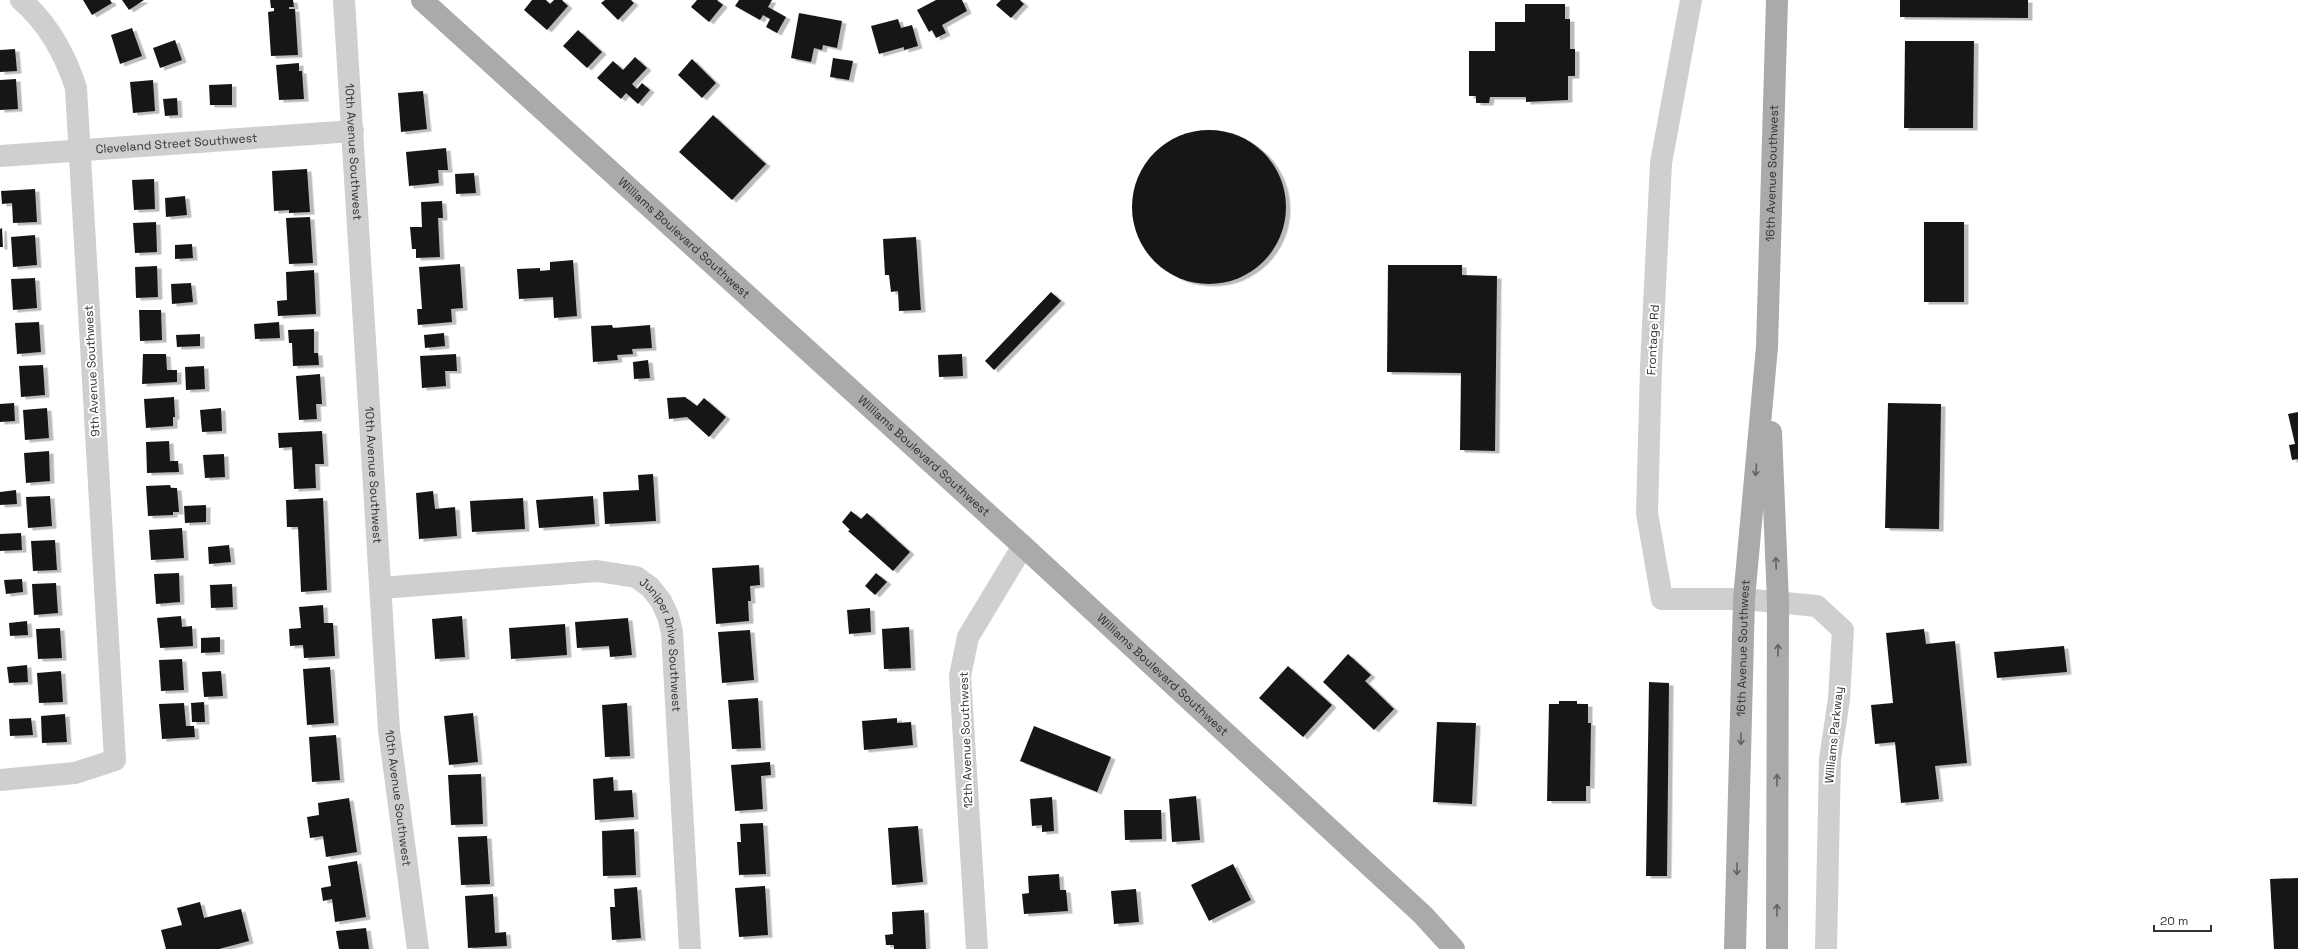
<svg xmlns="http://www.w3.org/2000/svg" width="2298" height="949" font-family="'Space Grotesk',sans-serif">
<defs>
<filter id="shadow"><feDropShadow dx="4.5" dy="2.5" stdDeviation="0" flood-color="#0004"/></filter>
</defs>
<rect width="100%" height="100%" fill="#fff"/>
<g fill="#191919" filter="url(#shadow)">
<polygon points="83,0 110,0 112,3 92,15"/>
<polygon points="122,0 144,0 129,10"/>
<polygon points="270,0 293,0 294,7 289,7 289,9 295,9 298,55 271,56 268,12 274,11 274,8 271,8"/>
<polygon points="532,0 546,0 550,4 554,0 562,0 568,6 547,30 524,10"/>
<polygon points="605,0 631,0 634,3 618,20 601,3"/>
<polygon points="697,0 717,0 723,5 709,22 691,7"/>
<polygon points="739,0 772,0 768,7 786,17 777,33 766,27 770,19 763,15 760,20 735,6"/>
<polygon points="936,0 962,0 967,11 942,25 946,33 936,38 932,30 929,32 917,10"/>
<polygon points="1001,0 1020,0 1024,4 1011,18 996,5"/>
<polygon points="1900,0 2028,0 2028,18 1900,17"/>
<polygon points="1525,4 1565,4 1565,19 1570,19 1570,49 1575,49 1575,76 1568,76 1568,100 1526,102 1526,97 1490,97 1489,103 1476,103 1476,96 1469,96 1469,51 1495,51 1495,22 1525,22"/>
<polygon points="799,13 842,21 837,48 823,45 822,50 814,48 811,62 791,58"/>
<polygon points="898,19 901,28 912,25 918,46 904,50 904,47 879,54 871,26"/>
<polygon points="132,28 142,56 120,64 111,35"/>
<polygon points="578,30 602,52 587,68 563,46"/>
<polygon points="175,40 182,60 160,68 153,48"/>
<polygon points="1905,41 1974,41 1973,128 1904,128"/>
<polygon points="15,49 17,71 0,72 0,50"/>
<polygon points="635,57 647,68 632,84 637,89 642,83 650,90 638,104 626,93 621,99 597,78 613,61 623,70"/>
<polygon points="833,58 853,61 849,80 830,77"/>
<polygon points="692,59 716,83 702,98 678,75"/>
<polygon points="299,63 299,71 302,71 304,99 279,100 276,65"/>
<polygon points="16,79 18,109 0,110 0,80"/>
<polygon points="153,80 155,111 133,113 130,82"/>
<polygon points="232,84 232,105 210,105 209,85"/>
<polygon points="423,91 427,129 401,132 398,93"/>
<polygon points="177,98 178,115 165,116 163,99"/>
<polygon points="713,115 766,164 732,200 679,152"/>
<circle cx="1209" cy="207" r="77"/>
<polygon points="446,148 448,170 438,170 439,183 409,186 406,152"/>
<polygon points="307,169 310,212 289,213 289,210 274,211 272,171"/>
<polygon points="474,173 476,193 456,194 455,174"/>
<polygon points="154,179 155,209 134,210 132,180"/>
<polygon points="35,189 37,222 13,223 12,203 2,204 1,191"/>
<polygon points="185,196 187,215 166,217 165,198"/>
<polygon points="442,201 443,218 438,218 440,257 416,258 416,249 412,249 410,227 422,227 421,202"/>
<polygon points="310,217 313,263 289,264 286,218"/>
<polygon points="156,222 157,252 135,253 133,223"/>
<rect x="1924" y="222" width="40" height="80"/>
<polygon points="2,228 3,247 0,247 0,229"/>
<polygon points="35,235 37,265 13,267 11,237"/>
<polygon points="916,237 921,310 899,311 898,291 891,292 889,275 885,275 883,239"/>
<polygon points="192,244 193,258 175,259 175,245"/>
<polygon points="573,260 577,316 554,318 553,297 519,299 517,269 540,268 540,271 550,270 550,262"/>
<polygon points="460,264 463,308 451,309 452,322 418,325 417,309 422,309 419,267"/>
<polygon points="1388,265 1462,265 1462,275 1497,276 1495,451 1460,450 1461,373 1387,372"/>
<polygon points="157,266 158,297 136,298 135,267"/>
<polygon points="314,270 316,314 278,316 277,301 287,300 286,272"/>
<polygon points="35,278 37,308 13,310 11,279"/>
<polygon points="191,283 193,302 172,304 171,284"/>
<polygon points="1051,292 1061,301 994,370 985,361"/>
<polygon points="139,310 161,310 162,340 140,341"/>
<polygon points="39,322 41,352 17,354 15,323"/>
<polygon points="279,322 280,338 255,339 254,324"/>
<polygon points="612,325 613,328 650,325 652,348 632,349 633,354 617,355 618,360 593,362 591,326"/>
<polygon points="314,329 314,353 318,353 319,365 293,366 292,343 289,343 288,330"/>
<polygon points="444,333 445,346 425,348 424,335"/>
<polygon points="200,334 200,346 177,347 176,335"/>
<polygon points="143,354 166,354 167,370 177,370 177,382 142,384"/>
<polygon points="456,354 457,371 445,371 446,386 422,388 420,356"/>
<polygon points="962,354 963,376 939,377 938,355"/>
<polygon points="648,360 650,378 634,379 633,362"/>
<polygon points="43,365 45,395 21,397 19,366"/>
<polygon points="204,366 205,389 186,390 185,367"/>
<polygon points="320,374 322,404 316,404 317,419 299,420 296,376"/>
<polygon points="174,397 175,417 173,417 173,426 146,428 144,399"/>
<polygon points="685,397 697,406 704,398 726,417 709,437 687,417 669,419 667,398"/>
<polygon points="14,403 15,421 0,422 0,404"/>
<polygon points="1888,403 1941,404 1939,529 1885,528"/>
<polygon points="47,408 49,438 25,440 23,410"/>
<polygon points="221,408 222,431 202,432 200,410"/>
<polygon points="2298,412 2298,459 2292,460 2289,445 2295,444 2288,414"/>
<polygon points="322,431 324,464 315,464 316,488 294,489 292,447 279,448 278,433"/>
<polygon points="169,441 170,461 178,461 179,472 147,473 146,442"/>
<polygon points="49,451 50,481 26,483 24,453"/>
<polygon points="224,454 225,477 205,478 203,455"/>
<polygon points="653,474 656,521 605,524 603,492 639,490 638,475"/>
<polygon points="170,485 171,488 177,488 179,512 173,512 173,515 148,516 146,486"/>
<polygon points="16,490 17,504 0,505 0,492"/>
<polygon points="433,491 435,509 455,507 457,536 419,539 416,493"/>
<polygon points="50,496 52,526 28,528 26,497"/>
<polygon points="593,496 595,524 539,528 536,500"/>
<polygon points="323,498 327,590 301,592 298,527 287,527 286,500"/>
<polygon points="523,498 525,529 472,532 470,501"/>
<polygon points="206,505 206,522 185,523 184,506"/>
<polygon points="851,511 861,519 867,513 910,552 893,571 848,531 850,530 842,522"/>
<polygon points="182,528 184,558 151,560 149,530"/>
<polygon points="21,533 22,550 0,551 0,534"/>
<polygon points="55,540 57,570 33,571 31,541"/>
<polygon points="229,545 231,562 209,564 208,547"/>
<polygon points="759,565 760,585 750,586 751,601 748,601 749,621 716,624 712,568"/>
<polygon points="179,573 180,602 156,604 154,574"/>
<polygon points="876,573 887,582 875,595 865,586"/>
<polygon points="22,579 23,592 6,594 4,580"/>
<polygon points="56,583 58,613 34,615 32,584"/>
<polygon points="232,584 233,607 211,608 210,585"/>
<polygon points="323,605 324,623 333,623 335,656 304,658 303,645 290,646 289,629 301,628 299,607"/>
<polygon points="870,608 871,632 849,634 847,610"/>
<polygon points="181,616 182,627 192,626 193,646 160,648 157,618"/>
<polygon points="462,616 465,657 435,659 432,619"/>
<polygon points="628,618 632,655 610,657 609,646 577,648 575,622"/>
<polygon points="27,621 28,635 10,636 9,623"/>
<polygon points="565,624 567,655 511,659 509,628"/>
<polygon points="909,627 911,668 884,669 882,629"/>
<polygon points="60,628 62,658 38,659 36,629"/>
<polygon points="1924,629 1926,644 1955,641 1967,763 1935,766 1939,799 1901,803 1895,742 1875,744 1871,705 1893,703 1886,633"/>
<polygon points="750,630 754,680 722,683 718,632"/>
<polygon points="220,637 220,652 201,653 201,638"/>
<polygon points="2064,646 2067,672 1997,678 1994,652"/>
<polygon points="1348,654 1371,675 1365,681 1394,709 1374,730 1323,682"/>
<polygon points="182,659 184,690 161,691 159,660"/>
<polygon points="27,665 28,682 9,683 7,667"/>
<polygon points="1288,666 1332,705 1303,737 1259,698"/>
<polygon points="330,667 334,723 307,725 303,669"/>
<polygon points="61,671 63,702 39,703 37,673"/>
<polygon points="221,671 223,696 204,697 202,672"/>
<polygon points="1649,682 1669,683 1667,876 1646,876"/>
<polygon points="758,698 761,748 732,749 728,700"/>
<polygon points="1559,701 1577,701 1577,704 1588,704 1588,723 1591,723 1590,786 1586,786 1586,801 1547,801 1549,704 1559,704"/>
<polygon points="204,702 205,722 192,722 191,703"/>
<polygon points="184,703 186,726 194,726 195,737 162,739 159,704"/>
<polygon points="627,703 630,756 605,757 602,705"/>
<polygon points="473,713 478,762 449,765 444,716"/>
<polygon points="65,714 67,742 42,743 41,716"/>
<polygon points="31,718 33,735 10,736 9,719"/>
<polygon points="897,718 897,723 911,722 913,745 864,750 862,721"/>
<polygon points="1437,722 1476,723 1472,804 1433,802"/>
<polygon points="1034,726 1111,757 1097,792 1020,761"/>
<polygon points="336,735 340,780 312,782 309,737"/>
<polygon points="770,762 771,775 761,776 763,809 735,811 731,765"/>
<polygon points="481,774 483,824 451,825 448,775"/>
<polygon points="613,777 614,791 632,790 634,817 595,820 593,779"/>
<polygon points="1196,796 1200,840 1172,842 1169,799"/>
<polygon points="1052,797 1054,831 1042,832 1042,825 1032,826 1030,799"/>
<polygon points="349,798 357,852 326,857 323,836 310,838 307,817 319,815 318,803"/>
<polygon points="1124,810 1161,810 1162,839 1125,840"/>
<polygon points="763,823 766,874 739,875 737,842 741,842 740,824"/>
<polygon points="918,826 923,882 892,885 888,828"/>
<polygon points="634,829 636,875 603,876 602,831"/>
<polygon points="487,836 490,884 461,885 458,837"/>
<polygon points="357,861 366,917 335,922 332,899 323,901 321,888 331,886 328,866"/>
<polygon points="1233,864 1251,900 1209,921 1191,885"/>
<polygon points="1059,874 1060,890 1066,890 1068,911 1024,914 1022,894 1029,893 1028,876"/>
<polygon points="2298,878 2298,949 2274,949 2270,879"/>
<polygon points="765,886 768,935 739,937 735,888"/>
<polygon points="637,887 641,938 612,940 610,907 615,907 614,889"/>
<polygon points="1136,889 1139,922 1114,924 1111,891"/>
<polygon points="493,894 495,933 506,932 507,946 468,948 465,896"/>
<polygon points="200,902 204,918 241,909 249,941 219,949 166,949 161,930 182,925 177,908"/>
<polygon points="924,910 926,949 894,949 894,945 886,945 885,935 893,934 892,912"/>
<polygon points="366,928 369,949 339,949 336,931"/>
</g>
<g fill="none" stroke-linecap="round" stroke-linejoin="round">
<g stroke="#cfcfcf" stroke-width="22">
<path id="s1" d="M344 0 389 730 418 949"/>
<polyline points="1691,0 1661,163 1651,367 1647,513 1662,599 1744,599 1817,606 1843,630 1839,699 1830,759 1826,949"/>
<path id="s2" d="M0 156 353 131"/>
<path id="s3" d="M381 588 597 571 636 577 650 587 661 601 668 616 672 632 690 949"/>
<path d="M0 780 75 773 115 760 76 88C65 54 49 24 21 0"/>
<polyline points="977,949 960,676 968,637 1023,546"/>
</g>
<g stroke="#aaa" stroke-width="22">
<path id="s4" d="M422 0 1023 546 1423 915 1454 949"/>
<polyline points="1771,432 1778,602 1777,949"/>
<path id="s5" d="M1735 949 1744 599 1767 347 1777 0"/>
</g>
</g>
<defs><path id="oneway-shaft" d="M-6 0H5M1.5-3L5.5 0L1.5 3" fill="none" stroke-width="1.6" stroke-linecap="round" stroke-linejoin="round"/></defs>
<g stroke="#626262">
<use href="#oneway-shaft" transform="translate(1756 470) rotate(95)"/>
<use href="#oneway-shaft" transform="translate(1776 563) rotate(-92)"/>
<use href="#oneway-shaft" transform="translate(1778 650) rotate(-90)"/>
<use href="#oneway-shaft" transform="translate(1741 739) rotate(91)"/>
<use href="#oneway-shaft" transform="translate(1777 780) rotate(-90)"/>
<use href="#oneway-shaft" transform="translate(1737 869) rotate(91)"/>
<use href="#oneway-shaft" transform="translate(1777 910) rotate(-90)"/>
</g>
<g text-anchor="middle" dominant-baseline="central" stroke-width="4" stroke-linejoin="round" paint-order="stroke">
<g font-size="12" fill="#323232" stroke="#fff">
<text stroke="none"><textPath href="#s2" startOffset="177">Cleveland Street Southwest</textPath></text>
<text stroke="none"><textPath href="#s1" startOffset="152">10th Avenue Southwest</textPath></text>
<text stroke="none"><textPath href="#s5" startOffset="777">16th Avenue Southwest</textPath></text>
<text stroke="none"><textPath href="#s4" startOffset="354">Williams Boulevard Southwest</textPath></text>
<text transform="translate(1653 340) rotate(-87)">Frontage Rd</text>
<text transform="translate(92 371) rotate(-93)">9th Avenue Southwest</text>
<text stroke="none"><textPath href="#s4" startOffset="678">Williams Boulevard Southwest</textPath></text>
<text stroke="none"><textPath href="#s1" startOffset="476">10th Avenue Southwest</textPath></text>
<text stroke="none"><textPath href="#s3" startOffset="333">Juniper Drive Southwest</textPath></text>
<text stroke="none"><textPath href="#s5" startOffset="301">16th Avenue Southwest</textPath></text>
<text stroke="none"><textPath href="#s4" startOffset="1002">Williams Boulevard Southwest</textPath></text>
<text transform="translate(1834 735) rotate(-84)">Williams Parkway</text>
<text transform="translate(966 740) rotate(-92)">12th Avenue Southwest</text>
<text stroke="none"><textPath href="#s1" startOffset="800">10th Avenue Southwest</textPath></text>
</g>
</g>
<path d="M2154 925v6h57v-6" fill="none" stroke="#323232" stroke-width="2"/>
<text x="2160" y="925" font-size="12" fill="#323232" stroke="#ffffff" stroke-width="3" paint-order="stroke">20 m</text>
</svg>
